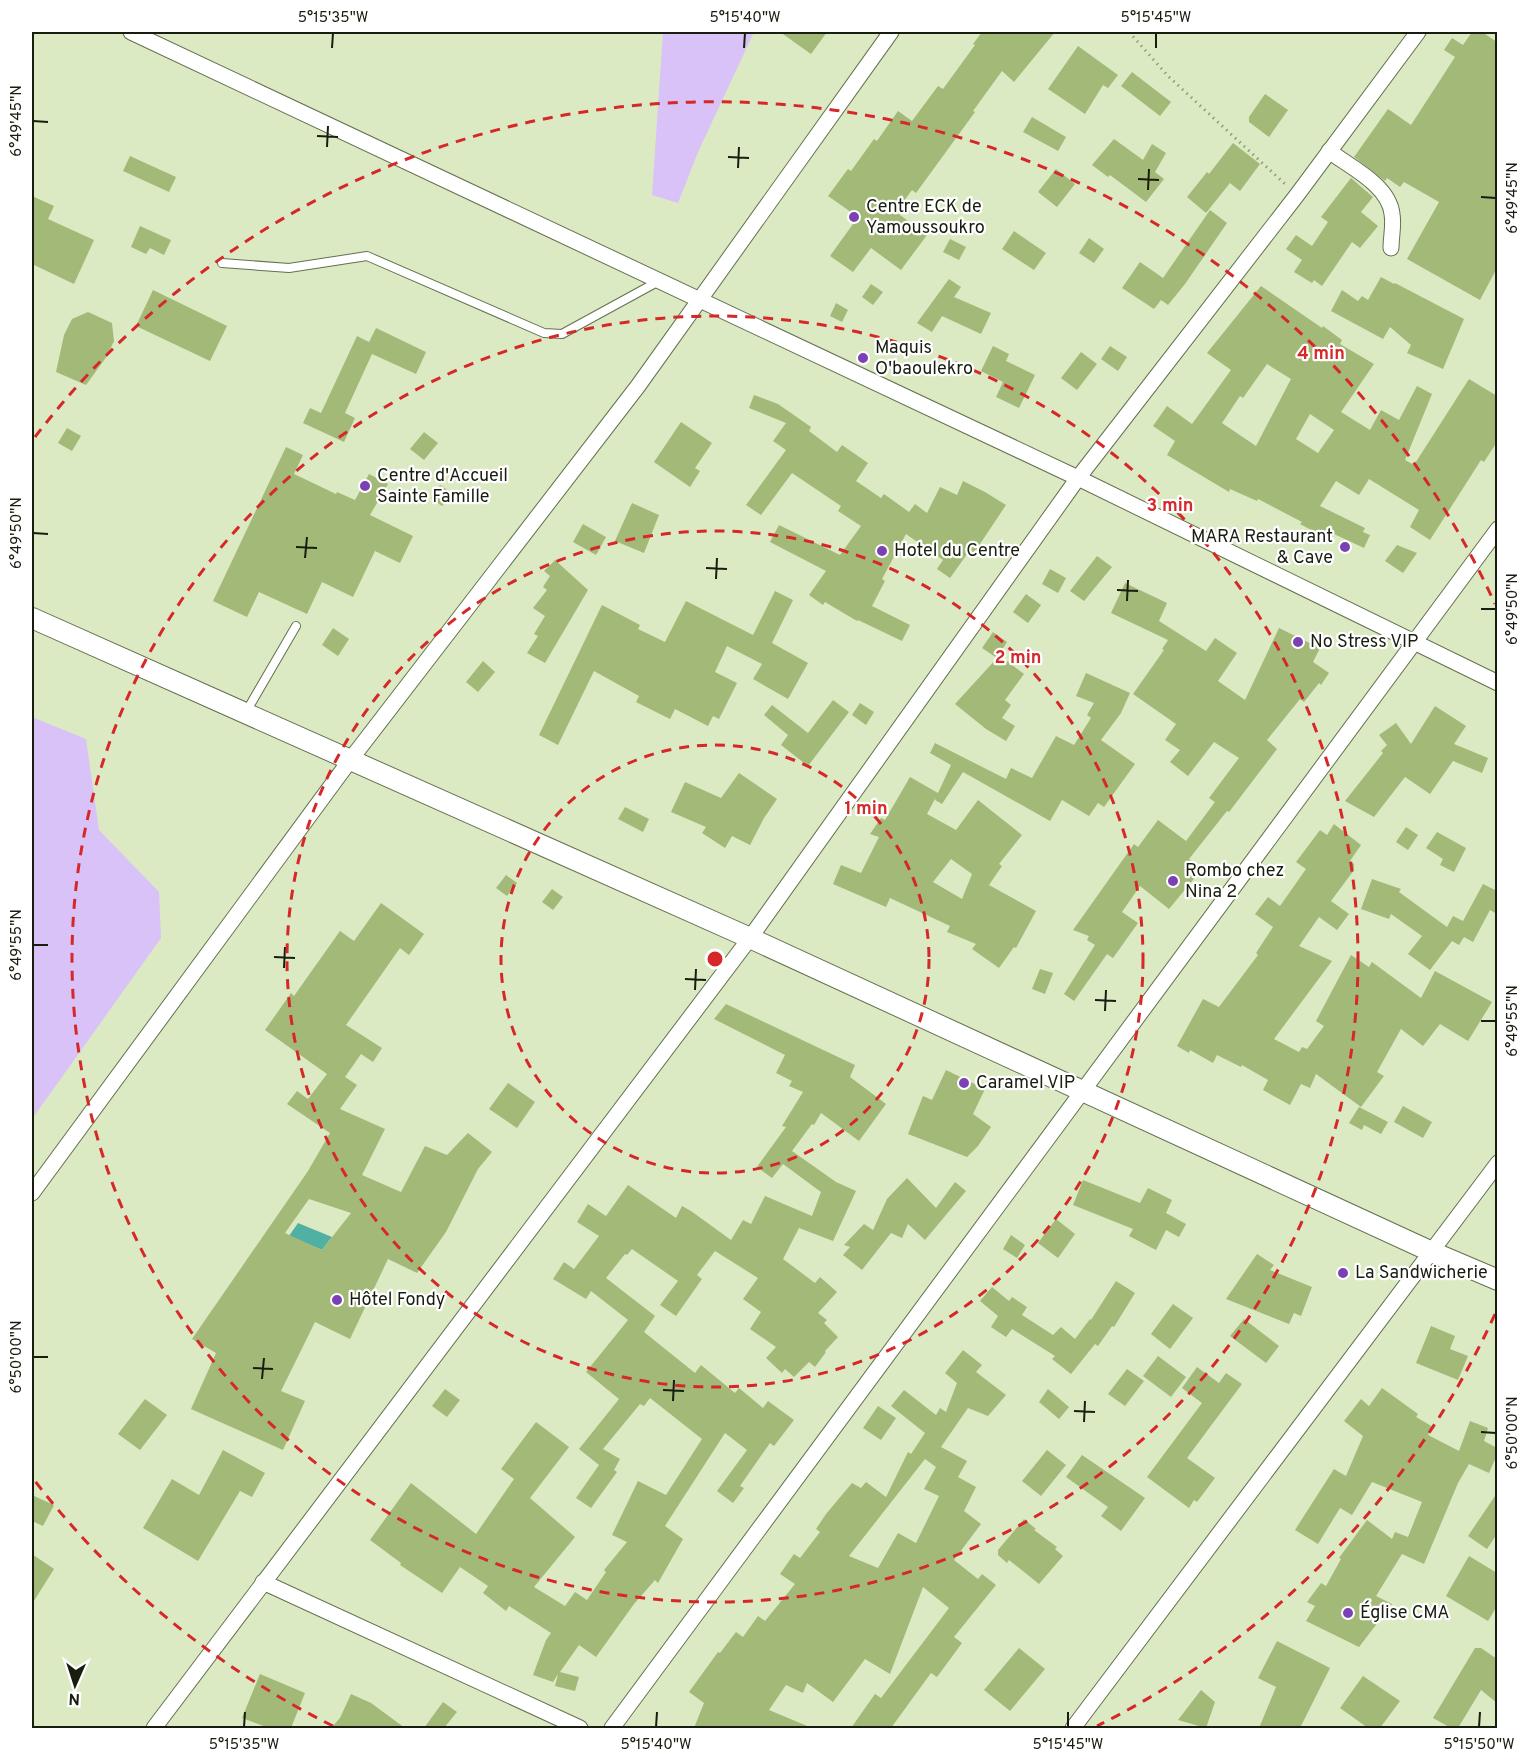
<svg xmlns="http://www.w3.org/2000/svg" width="1529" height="1760" font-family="Overpass,sans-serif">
<rect width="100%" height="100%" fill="#dbeac3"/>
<g fill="#d9c2f7">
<polygon points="663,32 754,32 698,152 678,203 652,195"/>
<polygon points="32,717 86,739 99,830 159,892 161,938 32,1119"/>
</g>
<polygon fill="#51b0a4" points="298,1223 332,1237 322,1250 289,1236"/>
<g fill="#a3b978" fill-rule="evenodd">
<polygon points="780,32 827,32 811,54"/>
<polygon points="982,32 1055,32 1014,82 1002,71 973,111 975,112 916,193 912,190 896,212 927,235 901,270 871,248 853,272 830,256 858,217 828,196 848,169 851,171 874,139 877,141 898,111 912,121 938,86 943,89 975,45 973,44"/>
<polygon points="1472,32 1482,32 1497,42 1497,268 1480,300 1407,259 1439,202 1404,182 1400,187 1387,178 1385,181 1354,157 1388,109 1411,125 1455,57 1444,50 1452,38 1463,45"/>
<polygon points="1078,46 1118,75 1108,88 1103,85 1085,114 1048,89"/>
<polygon points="1132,72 1171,102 1160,116 1121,86"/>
<polygon points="1265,94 1288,110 1269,137 1249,122 1249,117"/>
<polygon points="1032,117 1066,137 1058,151 1023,132"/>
<polygon points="1114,139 1143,160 1152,144 1166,153 1155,172 1164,179 1146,202 1110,175 1108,177 1092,165"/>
<polygon points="1233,143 1260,164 1240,191 1230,183 1206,213 1187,197 1207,172 1209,174"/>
<polygon points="130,156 176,177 169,192 123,171"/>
<polygon points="1056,169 1075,184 1057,207 1038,192"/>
<polygon points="1351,178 1373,197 1361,212 1378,226 1360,248 1352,242 1322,286 1314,280 1312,283 1294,272 1302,260 1286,249 1296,235 1312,246 1328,222 1321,217"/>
<polygon points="32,196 54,206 48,219 94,240 74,284 32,264"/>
<polygon points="1210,210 1227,223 1185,284 1168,305 1161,300 1154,309 1122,288 1140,262 1163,278"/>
<polygon points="140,226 171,240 164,255 150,248 146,254 131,247"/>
<polygon points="1014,231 1046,253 1034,270 1002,249"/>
<polygon points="1089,238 1104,249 1094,263 1079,253"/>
<polygon points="950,239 966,247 959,260 943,252"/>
<polygon points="1381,277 1394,284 1395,283 1464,319 1443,369 1407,353 1411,345 1390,327 1383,339 1331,311 1342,290 1358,301 1362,296 1368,300"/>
<polygon points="949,279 961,287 954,297 991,313 981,334 942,316 932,332 917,323"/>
<polygon points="871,284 883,292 873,305 862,297"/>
<path d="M1261 286 1322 328 1323 326 1342 340 1340 344 1374 364 1341 412 1370 430 1381 410 1399 420 1417 386 1432 394 1405 460 1414 465 1469 379 1497 396V442L1484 462 1481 460 1430 540 1410 527 1419 510 1369 479 1359 495 1336 481 1320 506 1365 528 1363 532 1370 535 1364 548 1334 534 1330 540 1300 524 1302 522 1258 499 1257 501 1230 489 1229 492 1167 455 1175 441 1153 426 1167 406 1192 424 1231 370 1207 353ZM1267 364 1291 379 1256 446 1222 423 1240 396 1243 398ZM1310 414 1334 430 1318 453 1296 439Z"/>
<polygon points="153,290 227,326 210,361 136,326"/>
<polygon points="836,303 848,310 842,322 830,316"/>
<polygon points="88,312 112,323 114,341 107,356 86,385 56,372 64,335 72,319"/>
<polygon points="376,328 426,352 416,374 372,354 345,413 355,418 344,442 303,423 310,408 321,413 357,336 369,342"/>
<polygon points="993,346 1009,354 1006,361 1035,375 1019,408 996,397 1003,382 981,371"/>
<polygon points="1110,346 1127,357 1118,371 1101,359"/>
<polygon points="1081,352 1097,364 1077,390 1061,378"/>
<polygon points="754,395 778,404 811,427 809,431 837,452 842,445 868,463 856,481 881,498 884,494 909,512 915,504 927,513 940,487 957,495 963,481 985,492 1006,505 974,553 970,550 950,578 937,569 943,560 906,534 882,579 885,581 872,606 910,625 902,641 858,620 857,621 825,602 823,605 809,595 826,571 770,542 779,525 840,555 861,526 838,511 841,506 792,473 761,515 746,505 786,450 773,441 786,423 749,408"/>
<polygon points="681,422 712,443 695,468 700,471 690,487 654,462"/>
<polygon points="67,428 81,436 72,451 58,443"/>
<polygon points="424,432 438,443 424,460 410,449"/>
<polygon points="286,447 303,455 294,474 336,494 337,492 355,500 369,474 388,484 370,515 413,536 400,563 375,551 353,597 322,582 307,614 259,592 247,617 213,601"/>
<polygon points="440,485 452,493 442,506 431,498"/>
<polygon points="632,503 659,515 644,553 615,541"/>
<polygon points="583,524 606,537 596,555 573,542"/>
<polygon points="1397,545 1417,553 1403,573 1385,561"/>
<polygon points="1097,556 1112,567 1084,601 1070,591"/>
<polygon points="555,560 588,590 545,663 527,653 538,636 534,634 545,616 533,608 547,590 543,587 550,576 544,571"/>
<polygon points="1050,569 1066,578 1058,593 1042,584"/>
<polygon points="1125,583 1167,603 1159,621 1206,651 1215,638 1237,653 1218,681 1245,700 1279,628 1320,648 1313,662 1329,673 1321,685 1319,683 1304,702 1300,699 1267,740 1277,749 1229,812 1227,811 1189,859 1202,869 1169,909 1140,886 1122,912 1138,923 1113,958 1107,954 1074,1001 1064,994 1095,945 1087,940 1089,936 1073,930 1134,844 1138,847 1158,820 1186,841 1215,802 1209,798 1239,758 1214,742 1188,776 1170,762 1180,750 1165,740 1176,724 1133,694 1164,650 1162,649 1168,640 1111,613"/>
<polygon points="775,591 793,600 772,643 808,663 788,699 753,679 762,664 727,646 715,672 737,683 719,719 713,716 708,726 675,709 670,719 636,702 639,696 594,671 558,745 539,735 602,605 640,625 638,629 665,642 686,601 753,635"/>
<polygon points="1026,594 1041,605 1028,623 1013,612"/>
<polygon points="333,628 349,639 338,656 322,645"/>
<polygon points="993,632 1007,642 997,658 999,655 1024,674 1005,700 1011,705 1002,718 1015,726 1006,741 986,729 955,704 997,658 982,648"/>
<polygon points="483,661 495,672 478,692 466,682"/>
<path d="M1086 673 1130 693 1121 713 1101 740 1135 764 1104 807 1098 803 1089 816 1062 800 1050 821 963 772 942 804 935 800 936 797 927 814 956 830 978 800 1022 835 999 864 1002 866 989 885 1036 911 1016 948 1014 947 999 968 972 949 976 944 947 932 950 926 890 898 886 907 833 884 841 865 861 873 879 837 870 834 881 818 885 820 910 777 938 793 951 765 930 753 935 743 1006 779 1011 768 1032 778 1056 736 1074 745 1091 718 1087 715 1094 703 1076 696ZM951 859 972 874 962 899 933 882Z"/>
<polygon points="833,700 849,712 808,766 781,745 788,735 764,715 772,705 808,733"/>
<polygon points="860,703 874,712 866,725 852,715"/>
<polygon points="1435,706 1466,726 1454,744 1488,758 1482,773 1453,761 1430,794 1405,777 1374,817 1345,801 1383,753 1381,751 1387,745 1379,735 1396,723 1411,744"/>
<polygon points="739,773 777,799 764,818 750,845 732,836 725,848 702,833 706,827 671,812 685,782 721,798"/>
<polygon points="625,807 649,819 643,832 618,819"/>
<polygon points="1334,824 1361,845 1350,861 1354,864 1354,870 1331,901 1349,914 1337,930 1319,917 1299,946 1332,961 1274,1039 1299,1052 1302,1047 1307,1049 1324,1026 1316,1021 1351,955 1369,967 1372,962 1421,998 1435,971 1492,1002 1468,1041 1440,1024 1423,1046 1401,1029 1377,1072 1384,1076 1361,1107 1316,1074 1310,1088 1301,1084 1290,1105 1263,1090 1268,1080 1242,1065 1241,1067 1217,1055 1213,1063 1190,1050 1189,1053 1177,1046 1203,999 1219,1007 1258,955 1256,953 1273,927 1255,914 1268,897 1280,906 1306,869 1296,862 1320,830 1327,835"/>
<polygon points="1406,827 1418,835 1408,850 1396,842"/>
<polygon points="1437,832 1466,848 1454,872 1440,865 1443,859 1426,848"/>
<polygon points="506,875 517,883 507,896 496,888"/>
<polygon points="1372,879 1401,889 1399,892 1447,927 1453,916 1463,921 1483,884 1497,891 1497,914 1490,910 1473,942 1464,937 1459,945 1452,941 1430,970 1408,954 1422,936 1391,914 1389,919 1361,909"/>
<polygon points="552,889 563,897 553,910 542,902"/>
<path d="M381 903 424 934 409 955 400 948 346 1025 382 1048 373 1062 361 1054 345 1077 357 1085 340 1109 385 1129 362 1175 401 1192 425 1146 447 1155 468 1133 492 1152 478 1169 446 1232 417 1273 388 1259 350 1339 315 1322 281 1391 305 1401 283 1450 191 1409 216 1353 192 1339 308 1171 330 1133 287 1104 297 1091 308 1099 327 1074 265 1030 291 993 294 996 340 931 354 941ZM309 1199 351 1213 322 1250 285 1233Z"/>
<polygon points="1040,969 1053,973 1045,994 1032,989"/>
<polygon points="726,1004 855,1065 850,1077 886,1104 859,1141 821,1113 814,1125 812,1124 792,1151 836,1182 856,1191 833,1241 799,1228 783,1259 815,1283 820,1277 837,1292 818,1313 827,1320 824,1323 838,1337 825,1351 826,1352 815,1367 809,1362 794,1377 785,1369 782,1373 766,1358 776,1347 750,1329 761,1312 743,1299 758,1278 715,1251 697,1275 702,1279 676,1316 660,1305 678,1281 632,1249 627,1255 625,1254 606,1278 655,1316 644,1332 695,1373 701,1365 735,1393 739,1388 763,1408 768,1401 794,1420 774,1446 770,1443 740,1486 744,1488 733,1503 717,1491 747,1450 725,1433 665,1526 683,1539 658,1583 655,1580 634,1604 596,1657 579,1645 560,1672 579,1677 575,1691 555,1686 558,1674 553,1682 533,1675 546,1640 551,1633 509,1606 506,1611 483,1593 488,1586 460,1567 442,1593 400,1565 401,1563 370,1540 411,1483 476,1534 514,1479 501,1469 536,1422 569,1447 530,1498 575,1537 534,1587 565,1606 575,1592 587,1600 606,1572 604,1570 627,1542 612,1535 638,1481 666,1495 702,1439 650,1398 644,1406 640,1404 603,1449 620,1459 614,1470 617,1472 591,1508 576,1498 599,1465 579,1449 619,1399 586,1372 628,1320 591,1291 586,1299 553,1279 564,1262 574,1269 599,1236 577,1222 588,1204 606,1216 628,1185 676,1218 682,1206 691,1211 731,1240 743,1220 751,1224 765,1196 812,1216 821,1192 783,1164 772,1178 757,1167 786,1127 782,1126 803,1092 789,1086 792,1081 776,1073 785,1055 714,1019"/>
<polygon points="946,1070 985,1089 973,1114 991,1127 978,1146 967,1157 908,1134 923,1096 932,1100"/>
<polygon points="508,1083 535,1102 517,1128 489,1109"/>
<polygon points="1403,1106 1432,1122 1423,1138 1394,1122"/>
<polygon points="1359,1107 1388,1122 1381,1134 1364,1125 1362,1130 1349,1123"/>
<polygon points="907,1178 936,1208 955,1182 966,1191 925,1240 908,1224 902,1238 891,1233 862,1270 843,1255 850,1247 844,1245 864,1224 873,1230 887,1199"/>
<polygon points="1083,1180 1140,1203 1148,1188 1172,1200 1166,1213 1186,1224 1179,1237 1166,1230 1156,1250 1129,1236 1133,1229 1073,1205"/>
<polygon points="1056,1219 1075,1234 1058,1258 1038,1243"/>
<polygon points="1011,1235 1025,1245 1017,1258 1003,1249"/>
<polygon points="1257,1254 1274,1265 1270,1270 1312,1287 1301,1316 1294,1313 1289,1324 1226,1299"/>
<polygon points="1116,1281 1135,1293 1114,1327 1112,1326 1098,1346 1095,1344 1071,1374 1052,1359 1055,1356 1012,1329 1006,1337 991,1327 998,1316 980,1301 992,1287 1009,1301 1012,1297 1027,1307 1022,1315 1053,1335 1061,1327 1075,1339 1090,1319 1091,1320"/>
<polygon points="1173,1304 1193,1318 1170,1349 1151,1334"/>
<polygon points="1244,1319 1279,1346 1266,1363 1230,1336"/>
<polygon points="1431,1326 1455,1336 1450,1349 1468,1356 1458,1380 1416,1363"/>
<path d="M963 1350 982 1365 976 1372 1006 1395 988 1416 968 1408 941 1447 967 1461 958 1477 976 1487 964 1511 981 1524 954 1560 978 1579 982 1574 996 1585 954 1637 962 1643 937 1677 931 1673 891 1728H851L875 1694 881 1698 949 1608 923 1587 890 1674 865 1659 833 1702 807 1683 803 1693 786 1685 769 1710 812 1728H694L704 1703 689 1692 718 1652 720 1653 736 1632 743 1637 758 1616 765 1621 795 1584 780 1574 794 1554 800 1558 820 1532 816 1529 826 1514 852 1483 861 1488 866 1482 886 1497 908 1452 911 1454 925 1433 891 1406 904 1390 936 1415 940 1408 946 1412 957 1383 945 1373ZM925 1459 936 1467 924 1489 939 1496 916 1543 898 1533 878 1568 849 1556Z"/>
<polygon points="1158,1356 1186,1377 1171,1397 1143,1376"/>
<polygon points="1197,1367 1219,1383 1226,1373 1242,1384 1187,1458 1215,1478 1197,1502 1194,1500 1189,1508 1147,1477 1202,1403 1182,1388"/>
<polygon points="1127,1369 1144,1381 1125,1406 1108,1394"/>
<polygon points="1382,1388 1418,1414 1416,1417 1433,1427 1428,1435 1459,1451 1470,1421 1488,1428 1484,1441 1497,1448 1497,1455 1489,1473 1469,1464 1458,1483 1424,1564 1402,1554 1376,1596 1392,1604 1359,1647 1306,1621 1315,1606 1307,1602 1321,1583 1326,1586 1341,1559 1339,1558 1367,1520 1392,1539 1395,1532 1408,1537 1422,1502 1372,1482 1352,1515 1340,1508 1318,1544 1295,1530 1334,1469 1346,1476 1363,1436 1344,1421 1361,1399 1369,1406"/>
<polygon points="445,1389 460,1400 447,1417 432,1406"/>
<polygon points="1048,1389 1069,1407 1059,1419 1039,1402"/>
<polygon points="145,1399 167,1415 140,1450 118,1434"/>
<polygon points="878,1406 896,1418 881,1440 863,1428"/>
<polygon points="223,1450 265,1473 252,1497 240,1491 198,1561 143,1528 172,1479 199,1495"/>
<polygon points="1047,1450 1066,1465 1041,1496 1022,1481"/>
<polygon points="1082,1455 1145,1498 1121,1531 1101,1516 1108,1507 1066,1477"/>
<polygon points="1497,1493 1497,1534 1487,1549 1468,1536"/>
<polygon points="32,1495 54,1505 43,1526 32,1521"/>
<polygon points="1024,1519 1036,1529 1034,1530 1057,1547 1055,1549 1063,1556 1039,1584 1009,1560 1007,1563 998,1555 998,1550"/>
<polygon points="32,1554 54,1569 32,1604"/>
<polygon points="1469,1556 1497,1573 1497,1606 1488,1621 1446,1596"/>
<polygon points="1277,1641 1330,1668 1300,1728 1259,1728 1276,1687 1258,1678"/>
<polygon points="1019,1648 1045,1669 1010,1711 984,1690"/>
<polygon points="1475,1648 1481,1648 1497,1659 1497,1703 1481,1690 1458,1728 1451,1728 1433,1718"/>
<polygon points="260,1674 305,1693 291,1728 269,1728 242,1718"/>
<polygon points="1363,1676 1400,1701 1380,1728 1368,1728 1340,1708"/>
<polygon points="1201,1690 1215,1702 1206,1728 1178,1720"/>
<polygon points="351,1694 371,1703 405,1728 331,1728 340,1718"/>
<polygon points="443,1702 457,1712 444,1728 424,1728"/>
</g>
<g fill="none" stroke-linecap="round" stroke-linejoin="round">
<g stroke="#64704e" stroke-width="10">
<g id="service">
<polyline points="222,263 289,268 367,256 544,333 562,334 659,281"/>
<polyline points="246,712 296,626"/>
</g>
</g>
<g stroke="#64704e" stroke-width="17">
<g id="minor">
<polyline points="131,32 1078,478 1498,683"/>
<path d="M1329 151C1350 167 1389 185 1392 214 1394 225 1391 237 1391 248"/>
<polyline points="32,1193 351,759 638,386 891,32"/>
<polyline points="263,1582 580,1728"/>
<polyline points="154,1728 750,938 1078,478 1297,195 1418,32"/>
<polyline points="612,1728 1498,529"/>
<polyline points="1073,1728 1498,1163"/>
</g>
</g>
<g stroke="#64704e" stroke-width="22">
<polyline id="tertiary" points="32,618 750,938 1432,1252 1498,1280"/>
</g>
<polyline stroke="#909b7e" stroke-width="3" stroke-dasharray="1.5 4.5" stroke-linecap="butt" points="1129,32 1168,76 1285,184"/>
<use href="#service" stroke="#fff" stroke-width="8"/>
<use href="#minor" stroke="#fff" stroke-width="15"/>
<use href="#tertiary" stroke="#fff" stroke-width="20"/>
</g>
<path fill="none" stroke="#181d0f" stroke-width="2" d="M332 48 333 33M744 48 745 33M1156 48V33M33 121 48 122M317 136 338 137M327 147 328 126M728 157 749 158M738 168 739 147M1138 179 1159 180M1148 190 1149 169M1481 197 1496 198M33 533 48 534M296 547 317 548M305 558 307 537M706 568 727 569M716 579 717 558M1117 590 1138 591M1127 601 1128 580M1481 609H1496M33 945H48M274 957 295 958M284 968 285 947M685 979 706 980M695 990 696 969M1095 1000 1116 1001M1105 1011 1106 990M1481 1021H1496M33 1357H48M253 1368 273 1369M262 1379 264 1358M663 1390 684 1391M673 1401 674 1380M1074 1411 1095 1412M1084 1422 1085 1401M1481 1432 1496 1433M244 1727 245 1712M656 1727 657 1712M1068 1727V1712M1479 1727 1480 1712"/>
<g fill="none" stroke="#d62828" stroke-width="3" stroke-dasharray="10 8">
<circle cx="715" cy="959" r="214"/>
<circle cx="715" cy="959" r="428"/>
<circle cx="715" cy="959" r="643"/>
<path d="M1495 1314A857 857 0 0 1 1097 1726M333 1726A857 857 0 0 1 35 1481M35 437A857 857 0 0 1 1495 604"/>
</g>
<g fill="#7c40b5" stroke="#fff" stroke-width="2">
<circle cx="854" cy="217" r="6"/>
<circle cx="863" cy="358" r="6"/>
<circle cx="365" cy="486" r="6"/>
<circle cx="1345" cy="547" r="6"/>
<circle cx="882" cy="551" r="6"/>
<circle cx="1298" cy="642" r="6"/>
<circle cx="1173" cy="881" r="6"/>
<circle cx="964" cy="1083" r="6"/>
<circle cx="1343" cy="1273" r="6"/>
<circle cx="337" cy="1300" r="6"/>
<circle cx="1348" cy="1613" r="6"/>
</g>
<g text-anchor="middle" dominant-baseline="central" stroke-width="4.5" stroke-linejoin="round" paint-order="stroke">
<g font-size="18" fill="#181d0f" stroke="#fff" text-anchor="start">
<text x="866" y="207">Centre ECK de<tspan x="866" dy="21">Yamoussoukro</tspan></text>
<text x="875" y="348">Maquis<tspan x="875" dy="21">O'baoulekro</tspan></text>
<text x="377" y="476">Centre d'Accueil<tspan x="377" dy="21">Sainte Famille</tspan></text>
<text x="1333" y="537" text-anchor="end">MARA Restaurant<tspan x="1333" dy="21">&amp; Cave</tspan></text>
<text x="894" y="551">Hotel du Centre</text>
<text x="1310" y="642">No Stress VIP</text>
<text x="1185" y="871">Rombo chez<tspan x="1185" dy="21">Nina 2</tspan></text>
<text x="976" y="1083">Caramel VIP</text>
<text x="1355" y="1273">La Sandwicherie</text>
<text x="349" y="1300">Hôtel Fondy</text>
<text x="1360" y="1613">Église CMA</text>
</g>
</g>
<circle cx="715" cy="959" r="9" fill="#d62828" stroke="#fff" stroke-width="3"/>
<g font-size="18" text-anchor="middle" font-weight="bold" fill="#d62828" stroke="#fff" stroke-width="4.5" stroke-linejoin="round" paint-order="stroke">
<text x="1321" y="359">4 min</text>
<text x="1170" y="511">3 min</text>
<text x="1018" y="663">2 min</text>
<text x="866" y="814">1 min</text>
</g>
<rect width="1529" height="1760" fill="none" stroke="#ffffff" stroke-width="66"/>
<g transform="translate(75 1685) rotate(183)" stroke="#ffffff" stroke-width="4.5" paint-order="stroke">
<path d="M0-4.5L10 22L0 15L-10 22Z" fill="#181d0f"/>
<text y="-9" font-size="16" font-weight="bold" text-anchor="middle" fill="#181d0f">N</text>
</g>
<rect x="33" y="33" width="1463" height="1694" fill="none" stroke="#181d0f" stroke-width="2"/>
<g font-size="15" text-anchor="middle" fill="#181d0f">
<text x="333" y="22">5°15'35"W</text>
<text x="745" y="22">5°15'40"W</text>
<text x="1156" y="22">5°15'45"W</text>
<text transform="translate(16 121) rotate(-90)" y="5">6°49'45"N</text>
<text transform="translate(1512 198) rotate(-90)" y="5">6°49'45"N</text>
<text transform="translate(16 533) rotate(-90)" y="5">6°49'50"N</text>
<text transform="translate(1512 609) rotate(-90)" y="5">6°49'50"N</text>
<text transform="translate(16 945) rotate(-90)" y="5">6°49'55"N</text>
<text transform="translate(1512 1021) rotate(-90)" y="5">6°49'55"N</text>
<text transform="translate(16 1357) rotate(-90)" y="5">6°50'00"N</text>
<text transform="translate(1512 1433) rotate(-90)" y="5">6°50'00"N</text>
<text x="244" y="1749">5°15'35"W</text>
<text x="656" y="1749">5°15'40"W</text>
<text x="1068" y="1749">5°15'45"W</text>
<text x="1479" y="1749">5°15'50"W</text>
</g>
</svg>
